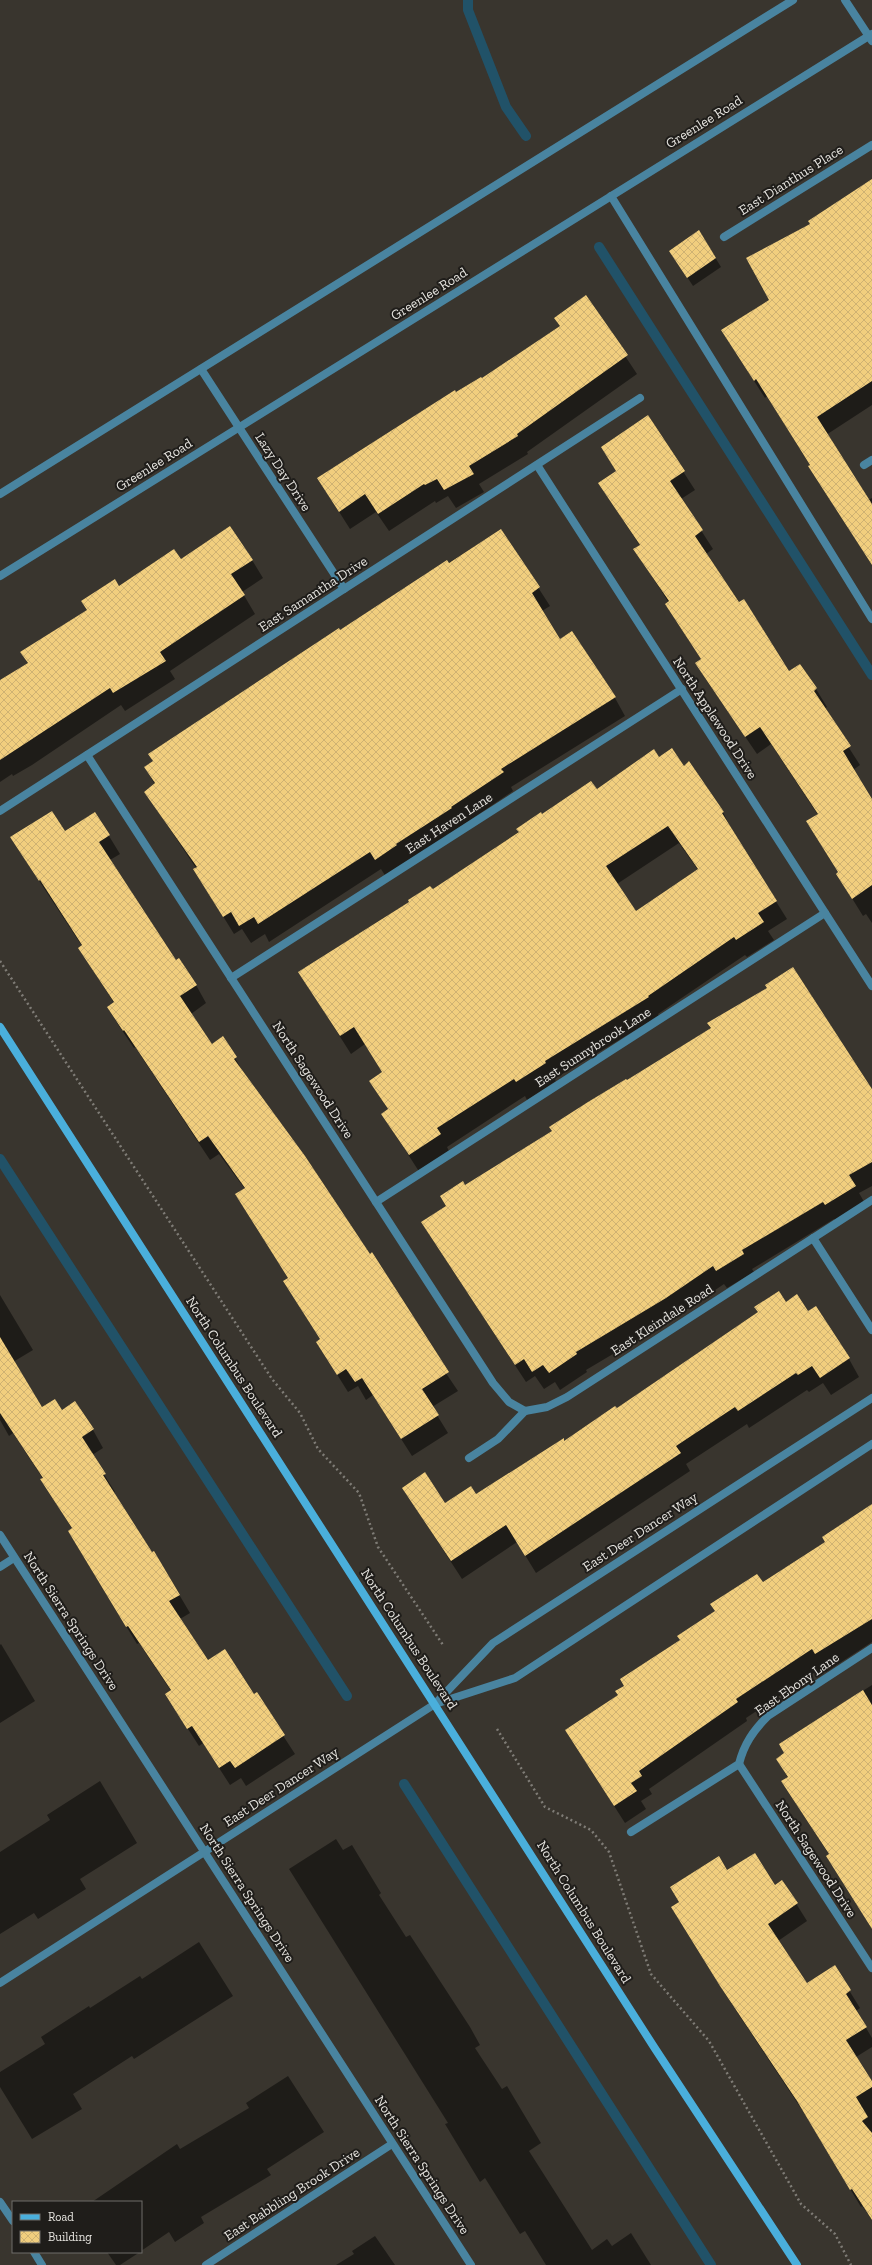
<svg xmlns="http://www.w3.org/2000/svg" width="872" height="2265" font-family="'Zilla Slab',serif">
<defs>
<pattern id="building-cross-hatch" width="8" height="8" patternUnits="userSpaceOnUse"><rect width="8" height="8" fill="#f1ce7e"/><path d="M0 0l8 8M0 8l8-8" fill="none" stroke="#cfb272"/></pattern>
</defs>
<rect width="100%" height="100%" fill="#39352e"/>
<g fill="#0007" fill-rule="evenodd">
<polygon points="872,181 872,405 826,435 868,500 872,498 872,565 767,396 765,398 733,348 771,301 811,224"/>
<polygon points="699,231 721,267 693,286 676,260"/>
<polygon points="586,297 637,374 527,452 528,454 479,484 484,492 456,508 448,496 436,503 435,501 389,531 376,512 350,529 329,496 456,394 482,380 561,327"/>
<polygon points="648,417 695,490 681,499 713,549 706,554 789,673 800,665 816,689 827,707 824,709 860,765 853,770 872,801 872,923 866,914 863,916 837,874 839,873 818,815 771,744 757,754 707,681 697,663 702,660 677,622 666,604 669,603 635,550 640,546 599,483 617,472"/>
<polygon points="501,530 550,606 542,611 560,640 615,698 625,716 511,787 513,791 386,877 381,869 269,942 265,934 251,943 242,929 234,934 205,887 196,868 145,792 155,785 145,767 339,631"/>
<polygon points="252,560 263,578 242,592 255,614 170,671 175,679 125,711 121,705 32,765 13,776 12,774 0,782 0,682 28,664 22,652 88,611 118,587 181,561"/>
<path d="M659 758 683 767 723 812 732 831 787 919 768 931 774 940 747 957 745 955 658 1014 659 1016 554 1079 556 1081 527 1100 525 1096 447 1147 450 1153 420 1173 382 1114 388 1110 370 1081 383 1073 365 1044 351 1054 299 972 432 891 542 816ZM679 843 698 870 636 913 617 884Z"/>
<polygon points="95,813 120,854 110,860 176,962 196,985 206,1003 191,1014 211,1045 223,1037 246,1077 458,1391 432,1407 448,1433 412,1456 373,1395 366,1400 358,1386 348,1392 328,1360 321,1340 284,1281 289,1278 236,1195 245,1189 219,1154 210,1160 135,1047 134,1048 119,1026 108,1008 114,1003 79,948 82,946 11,838 65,832"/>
<polygon points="708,1024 857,1065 872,1091 872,1186 859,1193 866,1205 837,1222 834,1219 752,1269 754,1272 727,1288 724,1284 677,1316 586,1370 587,1372 560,1390 555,1382 544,1389 535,1376 526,1382 422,1223 447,1206 465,1187 711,1029"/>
<polygon points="0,1295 33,1350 13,1362 42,1409 61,1411 93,1430 103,1448 92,1455 115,1492 113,1493 152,1553 154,1552 190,1613 180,1619 207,1662 254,1696 256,1694 295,1754 246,1786 241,1778 230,1785 203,1743 199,1746 177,1712 171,1691 139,1643 137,1644 79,1549 72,1529 43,1479 13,1433 9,1436 0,1420"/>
<polygon points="786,1303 807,1312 849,1359 859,1377 831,1395 823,1383 809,1392 807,1390 749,1428 747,1424 686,1464 690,1471 536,1573 517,1542 462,1579 403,1488 445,1504 476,1496"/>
<polygon points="872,1505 872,1642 826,1672 823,1667 746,1718 747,1721 649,1789 652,1794 641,1801 646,1809 625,1823 566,1731 619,1696 625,1686 681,1641 762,1584 826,1543"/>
<polygon points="1,1644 35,1701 0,1723 0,1645"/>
<polygon points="872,1685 872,1921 793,1799 788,1778 777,1759 785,1754 780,1744"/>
<polygon points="100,1781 137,1843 80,1879 86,1889 38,1919 34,1913 0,1934 0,1852 50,1820 47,1815"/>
<polygon points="336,1839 343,1850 352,1845 381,1893 379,1895 406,1937 410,1935 470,2027 480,2045 475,2048 502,2089 507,2086 541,2143 529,2151 592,2250 607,2239 612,2246 631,2233 651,2265 546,2265 525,2231 520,2234 485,2178 480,2182 445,2124 448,2123 438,2107 289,1869"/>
<polygon points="727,1871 774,1886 782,1881 807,1921 778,1941 807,1984 834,1966 860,2008 856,2011 872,2038 872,2047 856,2057 872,2083 872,2220 862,2206 861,2207 808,2119 731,2003 682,1924"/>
<polygon points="199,1942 233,1996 134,2059 132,2056 73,2094 82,2109 32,2139 0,2087 0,2072 45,2044 41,2037 89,2006 90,2008 140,1976 142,1979"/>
<polygon points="288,2076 324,2132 267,2169 271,2175 201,2217 204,2223 175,2242 169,2232 141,2251 141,2202 92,2202 177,2144 180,2149 249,2108 246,2103"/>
<polygon points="375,2236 395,2265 336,2265 354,2254 352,2251"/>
<polygon points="107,2252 140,2252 120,2265 116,2265"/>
</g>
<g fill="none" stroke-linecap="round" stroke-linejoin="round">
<g stroke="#215268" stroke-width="10">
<polyline points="468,0 468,10 506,107 526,136"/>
<polyline points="599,247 872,675"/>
<polyline points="0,1159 347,1696"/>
<polyline points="404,1784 711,2265"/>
</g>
</g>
<g fill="url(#building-cross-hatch)" fill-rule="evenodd">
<polygon points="872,179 872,381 817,417 872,504 872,565 808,466 810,465 756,379 754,381 721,330 769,300 746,258 810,224 808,221"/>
<polygon points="699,230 716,258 687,278 669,251"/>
<polygon points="586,295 628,355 517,434 518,436 469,466 474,474 444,490 437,479 425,485 424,484 378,514 365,494 339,512 317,478 455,390 456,392 481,377 482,378 560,326 554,318"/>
<polygon points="648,415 685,471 670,481 703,530 695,536 739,602 744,599 789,671 800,664 817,688 814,691 851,746 843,751 872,799 872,885 852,899 836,874 838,872 806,821 818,814 760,727 745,737 695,663 701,659 665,604 669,601 633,549 640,545 598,483 616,471 601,447"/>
<polygon points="230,526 253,560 231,574 245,595 160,652 166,661 113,693 110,688 0,760 0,680 28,663 20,652 87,610 81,601 115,579 119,586 174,549 181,559"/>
<polygon points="501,529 540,587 532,593 560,639 572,631 616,697 501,769 504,772 451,807 452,808 396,844 397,845 375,860 370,852 258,924 254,917 239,926 231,912 223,917 193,869 197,867 144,792 155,783 144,767 153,761 148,754 339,628 340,630 447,560 449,563"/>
<path d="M672 748 684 766 689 761 724 812 722 813 777 901 758 913 764 922 736 940 734 937 648 996 649 997 545 1061 546 1063 516 1082 514 1079 437 1128 441 1134 409 1155 381 1114 388 1109 369 1081 382 1072 354 1027 340 1036 298 972 409 902 408 900 430 886 433 889 519 832 516 829 541 812 542 814 591 781 597 789 654 749 659 757ZM668 826 698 869 636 911 606 866Z"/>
<polygon points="52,811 65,831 95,812 110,835 99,842 176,960 179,958 197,985 180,996 212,1044 223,1036 237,1057 234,1059 305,1156 370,1254 372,1252 449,1372 422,1389 439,1415 401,1439 362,1378 355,1382 346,1369 337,1375 316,1342 320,1339 283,1281 288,1278 235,1194 245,1188 208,1136 199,1142 124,1030 123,1031 107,1007 114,1002 78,948 82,945 40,880 39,881 10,837"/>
<polygon points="793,967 872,1089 872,1162 849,1175 856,1186 825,1205 823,1202 742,1250 744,1254 716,1271 713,1266 666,1298 576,1352 577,1354 549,1373 543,1365 532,1372 524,1359 515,1365 421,1222 446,1206 440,1196 463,1181 465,1185 552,1131 549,1127 588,1102 626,1079 627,1080 711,1028 707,1023 767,988 765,985"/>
<polygon points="779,1291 786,1302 797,1294 808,1311 816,1306 850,1358 820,1378 812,1366 798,1375 796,1373 738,1411 735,1407 676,1446 681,1453 525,1556 506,1525 451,1561 402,1488 425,1472 445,1503 471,1486 476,1494 564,1438 564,1441 615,1406 617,1408 758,1312 754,1307"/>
<polygon points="0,1337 42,1407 55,1399 62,1410 75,1401 94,1429 82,1437 106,1474 103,1475 152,1552 154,1551 180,1595 169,1601 208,1660 225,1649 254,1694 257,1692 285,1735 235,1768 230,1761 219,1768 192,1726 187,1729 165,1694 171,1690 128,1626 126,1627 68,1531 72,1528 40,1479 43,1478 0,1413"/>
<polygon points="872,1504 872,1619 815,1654 812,1649 736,1699 738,1702 639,1771 642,1776 631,1783 637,1791 614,1806 565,1730 618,1695 615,1691 624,1686 620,1679 680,1640 677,1636 715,1611 710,1604 757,1574 763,1582 825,1542 822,1537"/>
<polygon points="863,1690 872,1705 872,1929 826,1856 829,1854 781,1781 788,1777 776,1759 784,1753 779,1744"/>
<polygon points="755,1853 775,1885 782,1880 798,1903 768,1924 807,1983 835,1965 851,1990 846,1994 867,2027 846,2040 872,2081 872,2087 856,2097 868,2117 862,2121 872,2133 872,2220 852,2189 850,2190 797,2101 720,1986 671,1907 679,1902 670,1887 719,1856 727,1870"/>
</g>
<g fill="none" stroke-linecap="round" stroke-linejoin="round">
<g stroke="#7f7c76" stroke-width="2.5" stroke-dasharray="2 3" stroke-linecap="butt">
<polyline points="0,961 272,1379 300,1413 318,1449 359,1493 378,1547 443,1645"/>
<polyline points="497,1729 545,1807 591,1830 609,1852 651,1974 709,2041 801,2204 835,2234 851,2265"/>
</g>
<polyline stroke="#4984a0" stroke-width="8" points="611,196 872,619"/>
<g stroke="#4984a0" stroke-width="8">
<polyline points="845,0 872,41"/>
<polyline points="724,237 872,145"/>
<polyline points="201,369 344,589"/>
<polyline points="537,465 872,986"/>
<polyline points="864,465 872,460"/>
<polyline points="0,494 793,0"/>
<polyline points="0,576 872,34"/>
<polyline points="87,755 493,1383 509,1402 525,1411"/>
<polyline points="0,811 640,398"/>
<polyline points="231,978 682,689"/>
<polyline points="376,1202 825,913"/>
<polyline points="813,1238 872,1330"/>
<polyline points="872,1398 493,1643 435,1704 515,1678 872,1444"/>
<polyline points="469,1458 498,1439 525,1411 547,1407 567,1397 872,1200"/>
<polyline points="0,1535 471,2265"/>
<polyline points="0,1567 14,1558"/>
<polyline points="739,1764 872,1968"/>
<path d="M631 1832 739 1764C744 1744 753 1731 768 1716L872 1648"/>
<polyline points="0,1983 435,1704"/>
<polyline points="0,2202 13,2221"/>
<polyline points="34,2252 42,2265"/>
<polyline points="206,2265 392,2144"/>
</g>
<polyline stroke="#4aafdc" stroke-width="8" points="0,1027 654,2047 797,2265"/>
</g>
<g text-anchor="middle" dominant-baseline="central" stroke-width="4" stroke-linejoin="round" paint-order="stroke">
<g font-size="14" fill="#e6e4df" stroke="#1f1d1a">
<text transform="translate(704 122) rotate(-32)">Greenlee Road</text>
<text transform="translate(791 180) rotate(-32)">East Dianthus Place</text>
<text transform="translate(429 294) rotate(-32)">Greenlee Road</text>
<text transform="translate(154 465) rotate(-32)">Greenlee Road</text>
<text transform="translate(283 472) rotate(57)">Lazy Day Drive</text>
<text transform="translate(313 594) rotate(-33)">East Samantha Drive</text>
<text transform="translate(715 718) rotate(57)">North Applewood Drive</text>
<text transform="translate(449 823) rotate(-33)">East Haven Lane</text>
<text transform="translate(593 1047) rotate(-33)">East Sunnybrook Lane</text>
<text transform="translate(313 1080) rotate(57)">North Sagewood Drive</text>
<text transform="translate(662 1320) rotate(-33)">East Kleindale Road</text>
<text transform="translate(234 1367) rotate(57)">North Columbus Boulevard</text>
<text transform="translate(640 1532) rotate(-33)">East Deer Dancer Way</text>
<text transform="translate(71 1621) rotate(57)">North Sierra Springs Drive</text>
<text transform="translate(409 1639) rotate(57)">North Columbus Boulevard</text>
<text transform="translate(797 1684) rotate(-35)">East Ebony Lane</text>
<text transform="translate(281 1787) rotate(-33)">East Deer Dancer Way</text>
<text transform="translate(816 1859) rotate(57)">North Sagewood Drive</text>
<text transform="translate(247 1893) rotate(57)">North Sierra Springs Drive</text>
<text transform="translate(584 1912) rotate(58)">North Columbus Boulevard</text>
<text transform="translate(422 2165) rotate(57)">North Sierra Springs Drive</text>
<text transform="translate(292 2194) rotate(-33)">East Babbling Brook Drive</text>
</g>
</g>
<rect x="12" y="2201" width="130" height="52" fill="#1f1d1a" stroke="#6f6d69"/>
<rect x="20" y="2214" width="20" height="6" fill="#4aafdc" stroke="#6f6d69"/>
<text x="48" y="2221" font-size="12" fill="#e6e4df">Road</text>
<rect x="20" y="2231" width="20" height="12" fill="url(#building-cross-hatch)" stroke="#6f6d69"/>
<text x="48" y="2241" font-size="12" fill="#e6e4df">Building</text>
</svg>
